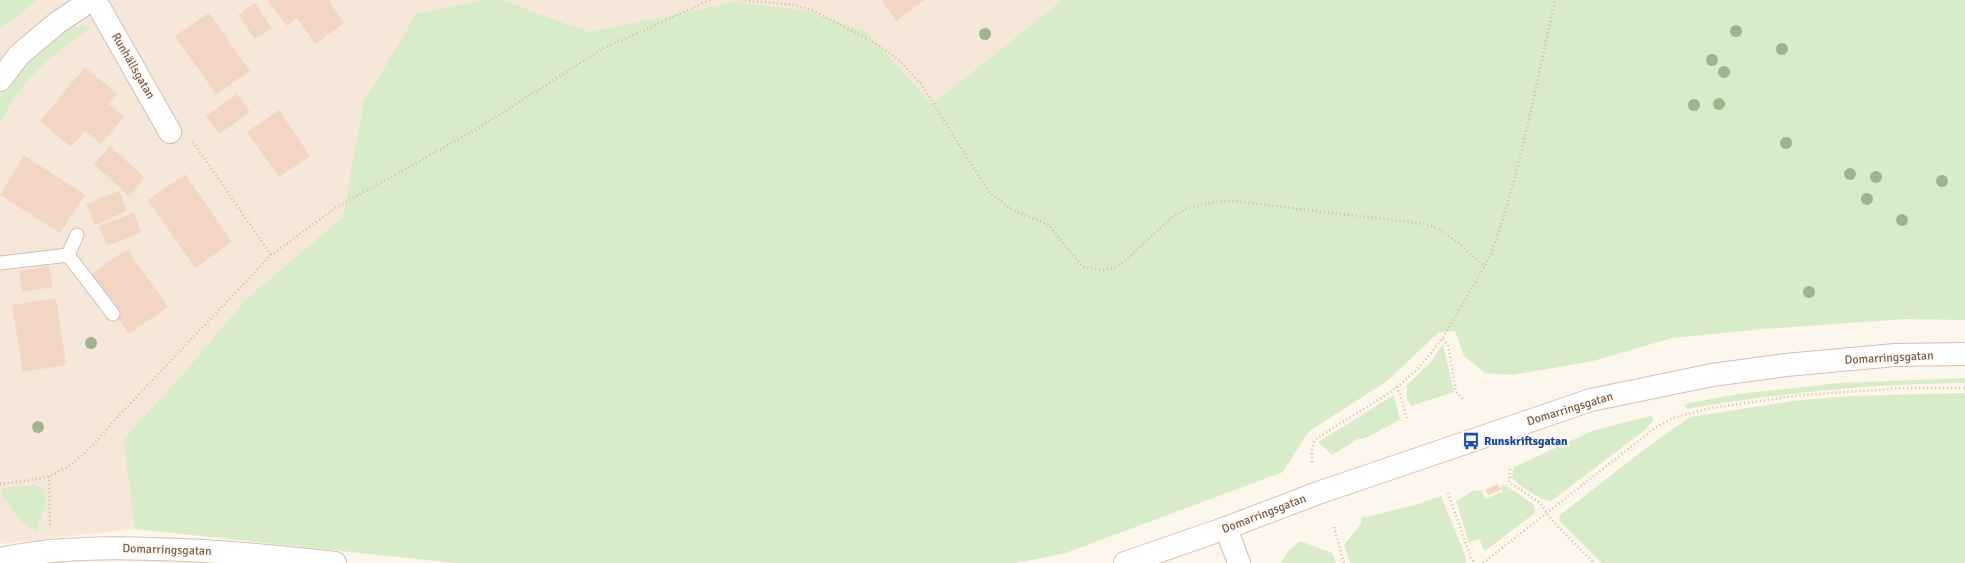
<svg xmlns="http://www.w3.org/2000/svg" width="1965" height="563" font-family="Signika,sans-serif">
<rect width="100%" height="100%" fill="#fdf6ec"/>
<g fill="#f5e8da">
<polygon points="39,0 485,0 416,14 363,103 343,217 247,298 176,382 123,439 135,529 0,544 0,29"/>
<polygon points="502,0 1062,0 932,104 867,32 734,2 589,32"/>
</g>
<g fill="#d8ecc9">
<polygon points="0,0 39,0 0,29"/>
<polygon points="485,0 502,0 589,32 734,2 808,11 867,32 932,104 1062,0 1965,0 1965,320 1906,319 1764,329 1672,338 1593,361 1513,375 1485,373 1464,356 1455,331 1439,332 1387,381 1308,432 1283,472 1066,553 1016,563 454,563 135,529 123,439 176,382 247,298 343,217 363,103 416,14"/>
<path d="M81 26 91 27C52 56 21 78 0 124 0 116 0 106 0 99 4 79 61 28 81 26Z"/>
<polygon points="1443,344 1454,392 1411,406 1407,399 1407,385 1430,363"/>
<path d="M1965 378V383C1871 384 1779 393 1687 409L1685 404 1738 394 1840 383Z"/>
<polygon points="1965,393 1965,563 1602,563 1559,520 1560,515 1641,452 1690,417 1792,401 1847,396"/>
<polygon points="1394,395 1400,420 1363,439 1358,439 1332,455 1318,442"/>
<path d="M1650 416 1653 417V421L1645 430 1551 501C1537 499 1522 487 1512 478L1514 467 1592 431Z"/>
<polygon points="35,485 43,488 46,503 37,531 20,521 2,495 1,491 8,487"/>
<polygon points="1505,485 1532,503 1535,507 1535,513 1485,551 1479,539 1469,543 1456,501 1473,491 1482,490 1485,499 1502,492 1501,486"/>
<polygon points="1441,496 1466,557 1466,563 1350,563 1344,545 1361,524 1361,518 1415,505"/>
<polygon points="1300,541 1332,553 1336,563 1281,563 1289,550"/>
</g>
<g fill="#f3d5c3">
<polygon points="268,0 328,0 344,23 315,44 297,18 287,26"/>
<polygon points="882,0 925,0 896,21"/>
<polygon points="255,3 272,28 255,39 238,15"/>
<polygon points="209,13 250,71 216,94 175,36"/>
<polygon points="85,67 117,94 108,104 124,117 101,144 85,131 71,147 40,121"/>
<polygon points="237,94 250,112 219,134 206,116"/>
<polygon points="279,110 310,156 279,177 247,132"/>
<polygon points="110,146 145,178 129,196 94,164"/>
<polygon points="24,155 85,195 60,233 0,195"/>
<polygon points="185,174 232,242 195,268 148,200"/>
<polygon points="119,191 127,211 95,225 86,204"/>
<polygon points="134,213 141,233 107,246 99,226"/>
<polygon points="127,249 168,307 129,334 89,276"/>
<polygon points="49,266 53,287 22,292 19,271"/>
<polygon points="56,298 66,365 23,372 12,305"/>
<polygon points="1498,484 1501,490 1488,495 1485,490"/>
</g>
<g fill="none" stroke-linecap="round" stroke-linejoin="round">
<g stroke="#d1beb0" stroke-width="15">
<g id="lane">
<polyline points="68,255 113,314"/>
<polyline points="0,263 68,255 77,235"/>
</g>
</g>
<g stroke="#d1beb0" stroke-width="24">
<g id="street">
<polyline points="95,0 170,132"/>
<polyline points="0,80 19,55 57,23 91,0"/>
<polyline points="1226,528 1239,563"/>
</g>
</g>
<g stroke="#d6c0b0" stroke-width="24">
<g id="secondary">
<path d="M0 559C50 548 100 547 151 549 212 550 274 556 335 563"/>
<polyline points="1125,563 1226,528 1318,493 1591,400 1712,375 1786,365 1895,355 1965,354"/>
</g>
</g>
<g stroke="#d9b8a5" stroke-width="2.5" stroke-dasharray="1 3" stroke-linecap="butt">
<path d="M741 0 794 5 814 11 877 44 899 60 921 84 989 192 1011 209 1049 225 1065 246 1083 267 1103 270 1112 268 1124 262 1171 218 1188 208 1214 202 1233 201 1426 224C1451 232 1465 251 1485 266"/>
<polyline points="193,142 271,255"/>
<polyline points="1443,339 1448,345 1456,392 1464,400"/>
<polyline points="1396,387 1400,394 1407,419"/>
<path d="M1312 462V450L1314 441C1347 416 1387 400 1416 370 1439 347 1454 320 1470 291 1480 275 1490 258 1496 240 1522 163 1537 80 1555 0"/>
<polyline points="1510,469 1509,482 1540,503 1554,523 1594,563"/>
<polyline points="49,476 50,527"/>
<path d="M0 484C16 481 34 481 49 476 74 467 93 446 109 426L271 255 337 207 477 129 602 49 710 0"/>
<polyline points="1448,493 1471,558 1475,563"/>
<polyline points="1334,527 1344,563"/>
<polyline points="1483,563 1655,428 1673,418 1710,408 1802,395 1904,388 1965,388"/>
</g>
<use href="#lane" stroke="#fff" stroke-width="13"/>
<use href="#street" stroke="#fff" stroke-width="22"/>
<use href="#secondary" stroke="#fff" stroke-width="22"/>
</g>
<g fill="#a0b28e">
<circle cx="1736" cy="31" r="6"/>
<circle cx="985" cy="34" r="6"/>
<circle cx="1782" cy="49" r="6"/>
<circle cx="1712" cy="60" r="6"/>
<circle cx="1724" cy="72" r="6"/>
<circle cx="1719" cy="104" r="6"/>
<circle cx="1694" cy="105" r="6"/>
<circle cx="1786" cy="143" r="6"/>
<circle cx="1850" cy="174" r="6"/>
<circle cx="1876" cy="177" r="6"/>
<circle cx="1942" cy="181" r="6"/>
<circle cx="1867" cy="199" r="6"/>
<circle cx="1902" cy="220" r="6"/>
<circle cx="1809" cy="292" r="6"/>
<circle cx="91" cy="343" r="6"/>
<circle cx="38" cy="427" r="6"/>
</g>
<defs>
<g id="bus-bare" transform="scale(1.38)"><path d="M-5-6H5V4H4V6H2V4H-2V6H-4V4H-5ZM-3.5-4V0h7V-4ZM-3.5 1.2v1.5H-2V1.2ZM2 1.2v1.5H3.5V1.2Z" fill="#1a4fb4" stroke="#fffaf3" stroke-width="2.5" paint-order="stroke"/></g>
</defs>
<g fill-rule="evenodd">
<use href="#bus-bare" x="1471" y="441"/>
</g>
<g text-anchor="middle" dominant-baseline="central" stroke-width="4" stroke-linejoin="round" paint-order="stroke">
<g font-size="12" fill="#7a5c4d" stroke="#fffaf3">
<text transform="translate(133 66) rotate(60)">Runhällsgatan</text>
<text transform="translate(1889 358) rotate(-3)">Domarringsgatan</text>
<text transform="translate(1570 409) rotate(-17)">Domarringsgatan</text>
<text transform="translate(1264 514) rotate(-21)">Domarringsgatan</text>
<text transform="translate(167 550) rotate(2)">Domarringsgatan</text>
</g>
<g font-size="12" font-weight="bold" fill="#164399" stroke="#fffaf3" text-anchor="start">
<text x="1484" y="441">Runskriftsgatan</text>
</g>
</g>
</svg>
